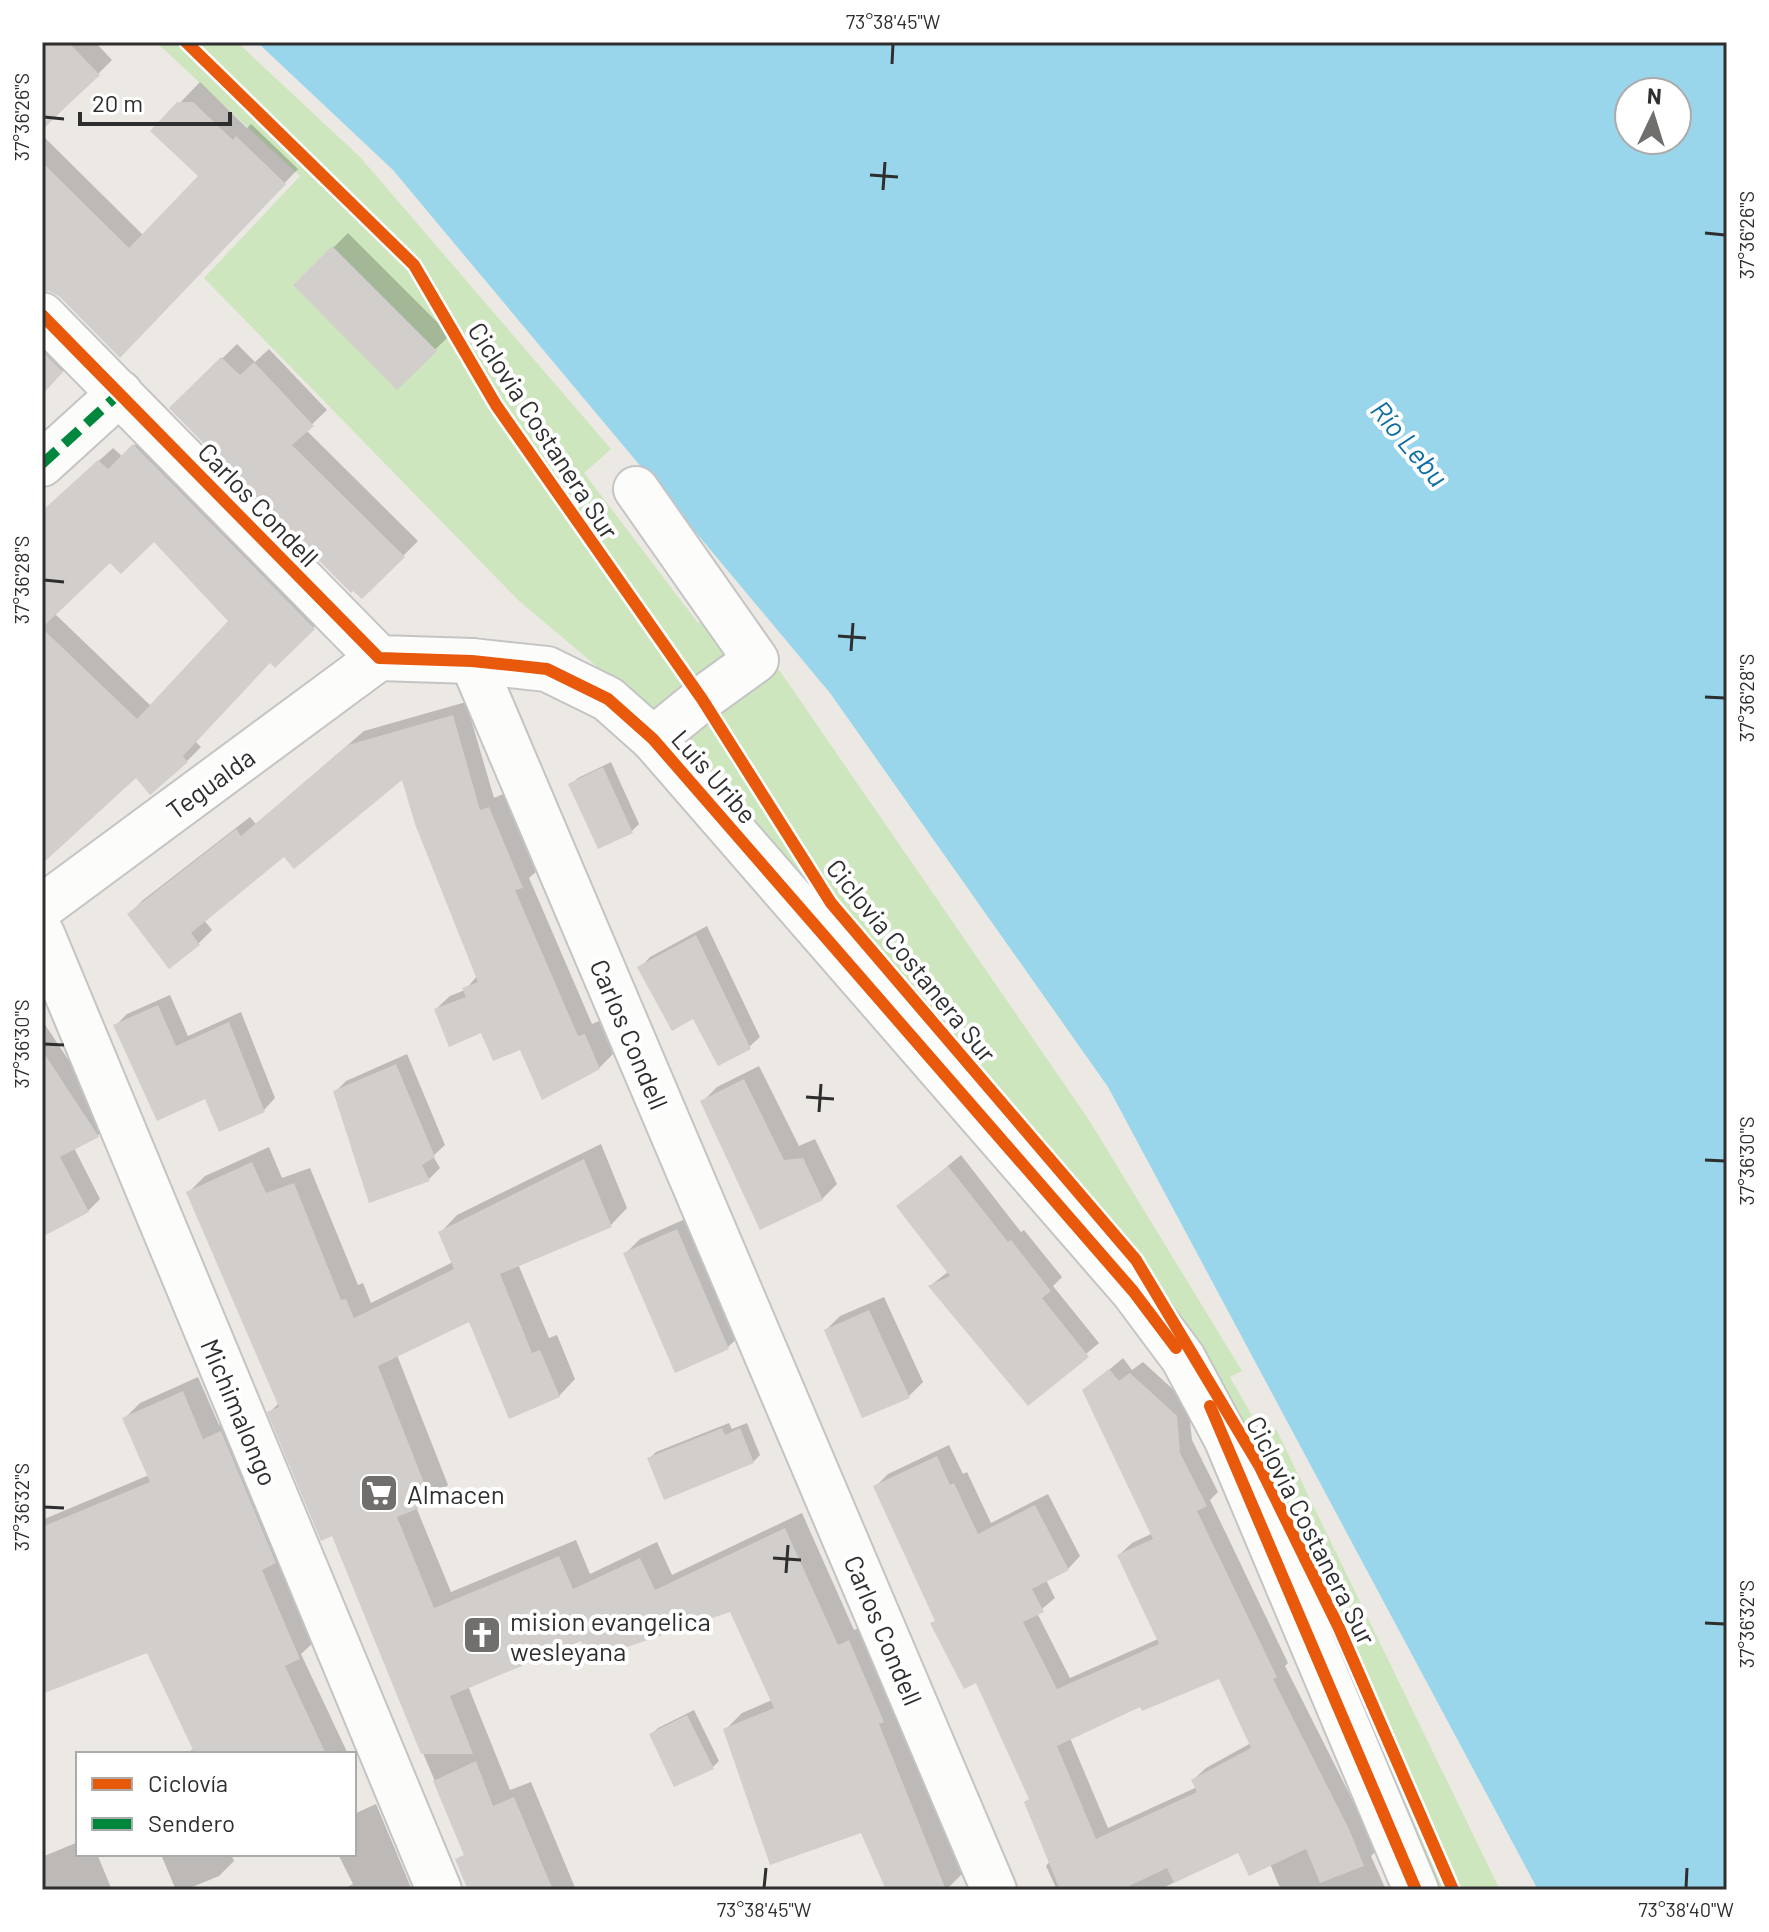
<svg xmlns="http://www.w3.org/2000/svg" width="1769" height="1932" font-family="Barlow,sans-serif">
<rect width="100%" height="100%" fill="#ece8e4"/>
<polygon fill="#cee6be" points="156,42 237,42 360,157 611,449 584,473 698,623 731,600 1089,1120 1242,1371 1230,1377 1263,1435 1276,1429 1500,1890 1435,1890 1219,1399 736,812 595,665 517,599 204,278 300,176"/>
<path fill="#99d6ec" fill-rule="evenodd" d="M257 42H1727V1890H1538L1108 1087 830 693 393 170ZM1629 92H1677V140H1629Z"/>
<g fill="#0003" fill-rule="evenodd">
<polygon points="42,42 95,42 112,60 42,130"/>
<polygon points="200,82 247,128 251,124 298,169 133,342 60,295 48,289 42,289 42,135 144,236 200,176 153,131"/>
<polygon points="348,233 450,335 397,387 296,285"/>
<polygon points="42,323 76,358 42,393"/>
<polygon points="237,344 255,362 269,349 327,410 306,430 418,541 362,597 172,408"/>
<path d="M148 432 327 614 275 665 271 660 195 741 201 747 187 761 136 775 42 863V513L113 448 123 457ZM154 540 231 621 151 706 54 613 110 561Z"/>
<polygon points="466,702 494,798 503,794 536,872 529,878 592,1024 599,1021 613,1054 599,1068 521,1047 436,1009 450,996 465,990 477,976 403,776 284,855 204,920 212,930 198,944 129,914 143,900 250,817 256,824 364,731"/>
<polygon points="611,762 639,824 632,831 599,846 571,784 578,778"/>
<polygon points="707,926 760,1037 749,1047 694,1017 640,968 650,957"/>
<polygon points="170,995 188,1036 241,1012 275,1098 264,1110 206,1096 116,1025 127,1014"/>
<polygon points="42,1020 110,1123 98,1135 74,1148 100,1199 88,1211 42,1234"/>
<polygon points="407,1054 445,1145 433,1156 440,1168 429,1179 335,1092 346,1081"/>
<polygon points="759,1066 799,1146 815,1139 837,1184 822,1199 703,1101 717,1087"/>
<polygon points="601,1144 627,1208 611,1225 518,1264 549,1338 557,1335 575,1379 559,1396 470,1319 397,1355 448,1485 431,1501 416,1507 451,1592 576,1540 590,1574 657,1542 672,1575 802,1513 854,1630 866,1625 895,1708 962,1874 946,1890 888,1890 862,1830 725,1730 742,1713 772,1700 732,1610 582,1639 468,1686 510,1790 531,1782 576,1890 485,1890 478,1883 373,1635 333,1533 270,1412 280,1402 189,1192 205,1176 269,1147 282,1178 310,1168 358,1285 363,1283 371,1303 453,1262 441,1232 457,1215"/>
<polygon points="961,1155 1021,1232 1024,1230 1062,1277 1053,1286 1099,1343 1028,1403 930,1286 949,1271 898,1207"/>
<polygon points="692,1216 743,1333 728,1347 625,1254 640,1239"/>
<polygon points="884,1297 923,1382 909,1396 826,1330 840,1316"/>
<path d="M1123 1358 1132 1370 1143 1362 1188 1403 1192 1440 1218 1492 1210 1500 1288 1663 1285 1666 1361 1817 1375 1852 1371 1856 1386 1890H1281L1270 1864 1239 1850 1159 1890H1057L1046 1866 1050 1861 1031 1798 977 1680 936 1620 875 1487 888 1474 949 1445 963 1474 967 1472 991 1523 1048 1494 1080 1556 1068 1569 1046 1580 1055 1598 1037 1613 1070 1678 1158 1639 1119 1555 1132 1543 1153 1533 1084 1391ZM1220 1677 1251 1743 1206 1768 1193 1780 1197 1787 1108 1828 1070 1738 1141 1705Z"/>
<polygon points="198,1377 219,1425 237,1417 314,1642 301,1654 348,1754 185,1754 195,1748 148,1650 42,1692 42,1520 149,1475 124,1419 140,1403"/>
<polygon points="729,1423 732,1429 747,1423 760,1455 753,1462 649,1459 656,1452"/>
<polygon points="694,1710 719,1761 713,1767 651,1735 658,1728"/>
<polygon points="376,1804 412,1890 342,1890 353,1884 338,1854 354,1854 354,1814"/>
<polygon points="78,1842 78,1854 97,1854 112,1890 42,1890 42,1857"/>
<polygon points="165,1854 231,1854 234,1861 219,1876 185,1890 176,1890 162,1857"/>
</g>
<g fill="#d1cecb" fill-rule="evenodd">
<polygon points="42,42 68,42 100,75 42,129"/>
<polygon points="177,102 193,102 233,140 236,136 286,184 120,358 60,297 49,291 42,291 42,162 129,248 198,176 150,131"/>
<polygon points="332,246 437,351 397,390 293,285"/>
<polygon points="42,351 63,372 42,395"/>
<polygon points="221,357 240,375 254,362 314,426 292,445 405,557 362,599 353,591 351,593 169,408"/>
<polygon points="133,444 315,629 275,668 270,663 183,756 188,762 150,795 136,778 42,864 42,628 137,719 228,621 154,542 121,574 110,563 42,628 42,511 98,460 108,469"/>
<polygon points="453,715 480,810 489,807 523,888 515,890 578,1036 585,1034 600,1069 542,1100 520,1050 493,1061 481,1033 449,1047 434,1009 466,997 462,988 478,982 415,824 402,780 294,869 284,857 191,933 200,945 169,969 127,914 236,829 241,836 348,745"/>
<polygon points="603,767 633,833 598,849 568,784"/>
<polygon points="696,935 751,1049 718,1066 693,1019 672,1031 637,967"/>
<polygon points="158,1005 176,1046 229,1022 265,1112 219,1132 205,1099 157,1121 113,1025"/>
<polygon points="42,1050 99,1137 60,1157 89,1212 42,1237"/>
<polygon points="396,1064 435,1157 422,1165 430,1181 369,1203 333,1091"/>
<polygon points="744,1079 784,1160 803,1158 823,1200 760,1230 700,1101"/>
<polygon points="584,1159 612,1227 500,1274 532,1353 540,1350 560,1397 509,1419 469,1322 378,1366 432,1503 397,1517 434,1608 559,1556 573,1589 640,1558 655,1590 785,1528 838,1645 849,1640 884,1722 879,1724 946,1890 886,1890 861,1833 770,1865 723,1729 774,1708 730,1612 589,1660 581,1641 450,1696 473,1754 421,1754 332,1536 321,1541 267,1412 279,1407 186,1192 252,1162 266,1193 294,1183 341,1300 346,1299 354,1318 454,1269 438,1232"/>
<polygon points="948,1166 1008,1242 1011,1240 1051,1291 1042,1298 1089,1357 1028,1406 928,1286 950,1276 896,1206"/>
<polygon points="677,1229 729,1349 675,1373 623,1253"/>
<polygon points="869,1310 910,1398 862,1418 824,1330"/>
<path d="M1109 1369 1119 1381 1130 1373 1177 1416 1180 1453 1207 1506 1197 1511 1277 1677 1273 1679 1349 1829 1364 1866 1320 1883 1306 1849 1249 1876 1238 1853 1174 1883 1167 1868 1121 1890H1060L1024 1802 1029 1799 976 1683 964 1689 930 1623 935 1621 873 1486 937 1456 950 1485 954 1483 978 1534 1035 1505 1069 1570 1032 1589 1044 1612 1023 1622 1057 1689 1159 1644 1117 1555 1153 1539 1082 1390ZM1219 1679 1251 1748 1191 1780 1197 1792 1096 1839 1057 1746 1140 1707 1142 1711Z"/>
<polygon points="183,1391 203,1439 221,1431 276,1563 262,1570 300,1659 285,1666 326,1754 195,1754 147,1653 42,1694 42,1527 150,1482 122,1418"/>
<polygon points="722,1428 725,1435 740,1428 754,1463 664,1500 647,1458"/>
<polygon points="687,1715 714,1769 674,1787 649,1734"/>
<polygon points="476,1761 493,1806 514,1797 553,1890 468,1890 455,1859 464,1855 433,1781"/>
</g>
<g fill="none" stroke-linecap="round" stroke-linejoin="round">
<g stroke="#c5c4c5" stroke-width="48">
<g id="minor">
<polyline points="42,315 379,658 472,661 547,669 608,699 653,739 1133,1291 1183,1358 1226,1438 1416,1890"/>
<polyline points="42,464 120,393"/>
<polyline points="636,489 756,660 702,699 653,739"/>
<polyline points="472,661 994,1890"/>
<polyline points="42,907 379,658"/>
<polyline points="42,934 439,1890"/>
</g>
</g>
<use href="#minor" stroke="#fcfcfb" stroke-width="44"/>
<polyline stroke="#00873e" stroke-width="10" stroke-dasharray="20 10" stroke-linecap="butt" points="42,464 120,393"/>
<g stroke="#fff" stroke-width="17">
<g id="cycleway">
<polyline points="186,42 414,265 496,405 702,699 831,903 1136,1260 1260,1467 1339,1628 1453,1890"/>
<polyline points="42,315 379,658 472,661 547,669 608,699 653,739 1133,1291 1176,1348"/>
<polyline points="1210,1406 1416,1890"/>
</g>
</g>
<use href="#cycleway" stroke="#e8590c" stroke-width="12"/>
</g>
<path fill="none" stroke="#2e2e2e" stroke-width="3" d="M892 64 893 44M44 117 64 119M870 175 898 177M883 190 885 162M1705 233 1725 235M44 580 64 582M838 636 866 638M851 651 853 623M1705 697 1725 698M44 1044 64 1045M806 1097 834 1099M819 1112 821 1084M1705 1160 1725 1161M44 1507 64 1508M773 1558 801 1560M786 1573 788 1545M1705 1623 1725 1624M764 1888 766 1868M1686 1888 1687 1868"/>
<defs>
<g id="supermarket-square" transform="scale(2)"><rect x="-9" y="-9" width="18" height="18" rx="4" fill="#706f6e" stroke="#fff"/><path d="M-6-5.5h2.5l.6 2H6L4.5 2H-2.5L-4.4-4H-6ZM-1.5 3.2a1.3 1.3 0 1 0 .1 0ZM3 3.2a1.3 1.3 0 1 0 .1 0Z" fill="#fff"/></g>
<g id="church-square" transform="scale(2)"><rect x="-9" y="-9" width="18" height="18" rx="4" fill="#706f6e" stroke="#fff"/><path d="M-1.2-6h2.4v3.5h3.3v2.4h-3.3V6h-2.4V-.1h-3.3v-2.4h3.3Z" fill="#fff"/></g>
</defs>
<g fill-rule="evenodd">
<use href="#supermarket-square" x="379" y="1493"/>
<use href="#church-square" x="482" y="1635"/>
</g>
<g text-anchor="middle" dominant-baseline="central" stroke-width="8" stroke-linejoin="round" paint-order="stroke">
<g font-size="26" fill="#2e2e2e" stroke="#fff">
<text transform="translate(544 430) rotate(57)">Ciclovia Costanera Sur</text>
<text transform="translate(259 504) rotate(46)">Carlos Condell</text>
<text transform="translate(715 776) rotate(49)">Luis Uribe</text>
<text transform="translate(210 783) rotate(-36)">Tegualda</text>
<text transform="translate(912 960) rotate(51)">Ciclovia Costanera Sur</text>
<text transform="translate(630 1034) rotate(67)">Carlos Condell</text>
<text transform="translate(240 1412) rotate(67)">Michimalongo</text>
<text transform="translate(1312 1530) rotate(63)">Ciclovia Costanera Sur</text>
<text transform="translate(884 1630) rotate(67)">Carlos Condell</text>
</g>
<g font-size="26" fill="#2e2e2e" stroke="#fff" text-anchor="start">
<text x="407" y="1493">Almacen</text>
<text x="510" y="1620">mision evangelica<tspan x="510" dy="30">wesleyana</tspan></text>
</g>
<g font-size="28" font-style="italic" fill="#0d6fa3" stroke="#fff">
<text transform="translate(1410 443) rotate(50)">Río Lebu</text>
</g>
</g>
<rect width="1769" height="1932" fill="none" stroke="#ffffff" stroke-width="88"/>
<rect x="76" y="1752" width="280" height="104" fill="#ffffff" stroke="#ababab" stroke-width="2"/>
<rect x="92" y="1778" width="40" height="12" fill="#e8590c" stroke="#ababab" stroke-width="2"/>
<text x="148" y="1792" font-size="24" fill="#2e2e2e">Ciclovía</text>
<rect x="92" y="1818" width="40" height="12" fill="#00873e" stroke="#ababab" stroke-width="2"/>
<text x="148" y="1832" font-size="24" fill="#2e2e2e">Sendero</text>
<g transform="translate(1653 116) rotate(4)"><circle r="38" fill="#ffffff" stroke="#ababab" stroke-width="2"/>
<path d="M0-6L14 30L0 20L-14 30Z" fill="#706f6e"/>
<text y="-12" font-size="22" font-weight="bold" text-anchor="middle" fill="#2e2e2e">N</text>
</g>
<path d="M80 112v12h150v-12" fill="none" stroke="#2e2e2e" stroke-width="4"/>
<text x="92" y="112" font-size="24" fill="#2e2e2e" stroke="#ffffff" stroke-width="6" paint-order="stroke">20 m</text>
<rect x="44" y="44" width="1681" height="1844" fill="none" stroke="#2e2e2e" stroke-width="3"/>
<g font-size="20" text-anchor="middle" fill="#2e2e2e">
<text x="893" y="29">73°38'45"W</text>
<text transform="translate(22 117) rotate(-90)" y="7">37°36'26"S</text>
<text transform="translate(1747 235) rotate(-90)" y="7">37°36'26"S</text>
<text transform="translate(22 580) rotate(-90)" y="7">37°36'28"S</text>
<text transform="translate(1747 698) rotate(-90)" y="7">37°36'28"S</text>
<text transform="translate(22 1044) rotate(-90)" y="7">37°36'30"S</text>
<text transform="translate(1747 1161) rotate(-90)" y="7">37°36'30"S</text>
<text transform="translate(22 1507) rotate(-90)" y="7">37°36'32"S</text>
<text transform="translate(1747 1624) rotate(-90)" y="7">37°36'32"S</text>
<text x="764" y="1917">73°38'45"W</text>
<text x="1686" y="1917">73°38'40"W</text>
</g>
</svg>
